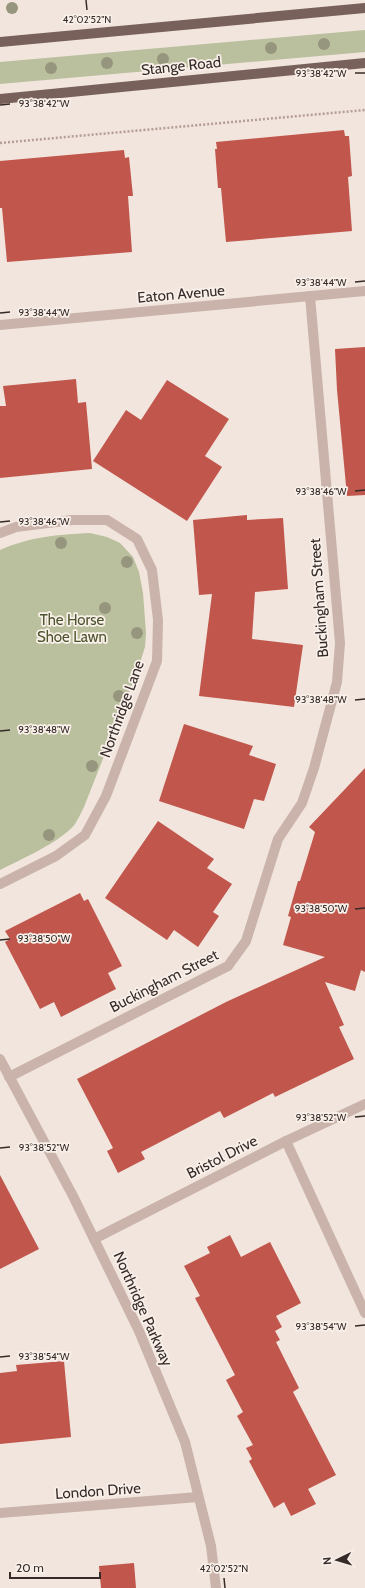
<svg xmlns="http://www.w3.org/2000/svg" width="365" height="1588" font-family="Cabin,sans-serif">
<rect width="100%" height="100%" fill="#f1e5dd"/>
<g fill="#bac09e">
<polygon points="365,30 365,52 0,84 0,62"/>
<path d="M90 533 107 537 120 543 133 557 139 572 143 593 146 633 145 647 137 672 84 807C81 813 78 819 75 824 62 841 20 860 0 870V550C32 536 57 535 90 533Z"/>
</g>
<g fill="#c1564c">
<polygon points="344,130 345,136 349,136 352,176 348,177 352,231 226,242 221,188 218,188 215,149 217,149 216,142"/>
<polygon points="124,150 125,158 129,157 133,196 128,196 132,252 7,262 2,208 0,208 0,161"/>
<polygon points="365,347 365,495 347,496 337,390 335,349"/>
<polygon points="76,379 78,403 86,402 92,469 0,478 0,406 6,406 3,386"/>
<polygon points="167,380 229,419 205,456 222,467 187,521 93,461 126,410 141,420"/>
<polygon points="247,515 247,520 283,518 288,589 255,592 252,639 303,645 294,707 199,696 212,594 199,595 193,520"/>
<polygon points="184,724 253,746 249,755 276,764 264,801 254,799 244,829 159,801"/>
<polygon points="365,768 365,972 361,970 355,991 325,982 344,1025 339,1027 354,1059 275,1097 273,1093 224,1118 220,1111 141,1152 145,1159 118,1173 107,1151 113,1148 77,1079 226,1002 325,957 283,945 291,917 288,916 298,881 300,881 315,832 309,827"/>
<polygon points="158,821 214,859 207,868 232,884 213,912 219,916 198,947 174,930 167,940 105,898"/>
<polygon points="80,893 84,901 88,899 122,966 108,973 116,989 61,1017 54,1002 40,1009 5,942 10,939 5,931"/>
<polygon points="0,1175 39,1249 0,1269"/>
<polygon points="230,1235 241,1257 270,1242 301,1303 276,1316 282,1327 275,1331 280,1340 276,1342 299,1388 293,1392 336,1475 308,1489 316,1504 291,1516 284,1502 274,1508 249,1461 252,1459 246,1448 253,1445 237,1416 243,1412 226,1380 235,1375 195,1298 200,1296 184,1266 210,1253 207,1247"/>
<polygon points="64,1361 71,1437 0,1444 0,1373 17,1371 16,1365"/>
<polygon points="134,1563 136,1588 101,1588 99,1566"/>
</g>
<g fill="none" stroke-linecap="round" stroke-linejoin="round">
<polyline stroke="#b59d94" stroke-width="2.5" stroke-dasharray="2 2" stroke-linecap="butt" points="0,143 365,110"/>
<g stroke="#c9b3aa" stroke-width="10">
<polyline points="0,325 365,291"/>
<polyline points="0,533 16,527 72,520 107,520 137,539 152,570 158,620 157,661 106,796 85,835 56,856 0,884"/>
<polyline points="0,1059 73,1196 94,1239 139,1331 185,1442 211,1546 216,1588"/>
<polyline points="9,1077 228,966 246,941 278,839 302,803 314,768 337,682 340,643 310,296"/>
<polyline points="286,1141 365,1313"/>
<polyline points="94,1239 286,1141 365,1104"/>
<polyline points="0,1513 198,1497"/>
</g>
<g stroke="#78605b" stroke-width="10">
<polyline points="0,42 365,8"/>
<polyline points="0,99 365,63"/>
</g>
</g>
<g fill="#96957d">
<circle cx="12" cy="8" r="6"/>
<circle cx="324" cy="44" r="6"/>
<circle cx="271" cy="48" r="6"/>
<circle cx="163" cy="59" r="6"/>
<circle cx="107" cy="63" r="6"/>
<circle cx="51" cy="68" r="6"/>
<circle cx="61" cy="543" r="6"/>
<circle cx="127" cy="562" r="6"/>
<circle cx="105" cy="608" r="6"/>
<circle cx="137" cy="633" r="6"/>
<circle cx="119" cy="696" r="6"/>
<circle cx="92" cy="766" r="6"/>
<circle cx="49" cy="835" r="6"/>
</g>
<path fill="none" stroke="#372b29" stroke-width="1.5" d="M86 0 87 10M355 73H365M0 105 10 104M355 282 365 281M0 313 10 312M355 491 365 490M0 522 10 521M355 700 365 699M0 731 10 730M355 909 365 908M0 940 10 939M355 1117 365 1116M0 1148 10 1147M355 1326 365 1325M0 1357 10 1356M224 1578 225 1588"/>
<g text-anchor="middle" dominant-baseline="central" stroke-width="3.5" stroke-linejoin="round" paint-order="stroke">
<g font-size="15" fill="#372b29" stroke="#f9f0ea">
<text transform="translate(181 66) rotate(-6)">Stange Road</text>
<text transform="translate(181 294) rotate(-5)">Eaton Avenue</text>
<text transform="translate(319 598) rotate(-94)">Buckingham Street</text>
<text transform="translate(122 709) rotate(-70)">Northridge Lane</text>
<text transform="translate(164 981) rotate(-27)">Buckingham Street</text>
<text transform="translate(222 1157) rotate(-27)">Bristol Drive</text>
<text transform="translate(143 1309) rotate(66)">Northridge Parkway</text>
<text transform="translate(98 1491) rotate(-4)">London Drive</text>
</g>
<g font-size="15" fill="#4c542e" stroke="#f9f0ea">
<text x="72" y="620">The Horse<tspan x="72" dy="17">Shoe Lawn</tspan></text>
</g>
</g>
<g font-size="10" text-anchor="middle" fill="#372b29" stroke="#f9f0ea" stroke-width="3.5" stroke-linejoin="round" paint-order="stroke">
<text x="87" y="23">42°02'52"N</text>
<text x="321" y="77">93°38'42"W</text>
<text x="44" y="107">93°38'42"W</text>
<text x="321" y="286">93°38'44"W</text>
<text x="44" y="316">93°38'44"W</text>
<text x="321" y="495">93°38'46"W</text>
<text x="44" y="525">93°38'46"W</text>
<text x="321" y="703">93°38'48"W</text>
<text x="44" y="733">93°38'48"W</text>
<text x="321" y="912">93°38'50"W</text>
<text x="44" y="942">93°38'50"W</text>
<text x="321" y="1121">93°38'52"W</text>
<text x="44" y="1151">93°38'52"W</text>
<text x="321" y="1330">93°38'54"W</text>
<text x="44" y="1360">93°38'54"W</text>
<text x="224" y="1572">42°02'52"N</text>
</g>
<g transform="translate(337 1560) rotate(265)" stroke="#f9f0ea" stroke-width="3" paint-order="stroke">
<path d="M0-3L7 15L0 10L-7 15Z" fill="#372b29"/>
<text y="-6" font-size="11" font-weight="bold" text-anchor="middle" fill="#372b29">N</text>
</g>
<path d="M10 1572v6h90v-6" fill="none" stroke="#372b29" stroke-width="2"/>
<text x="16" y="1572" font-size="12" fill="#372b29" stroke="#f9f0ea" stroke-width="3" paint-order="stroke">20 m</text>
</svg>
